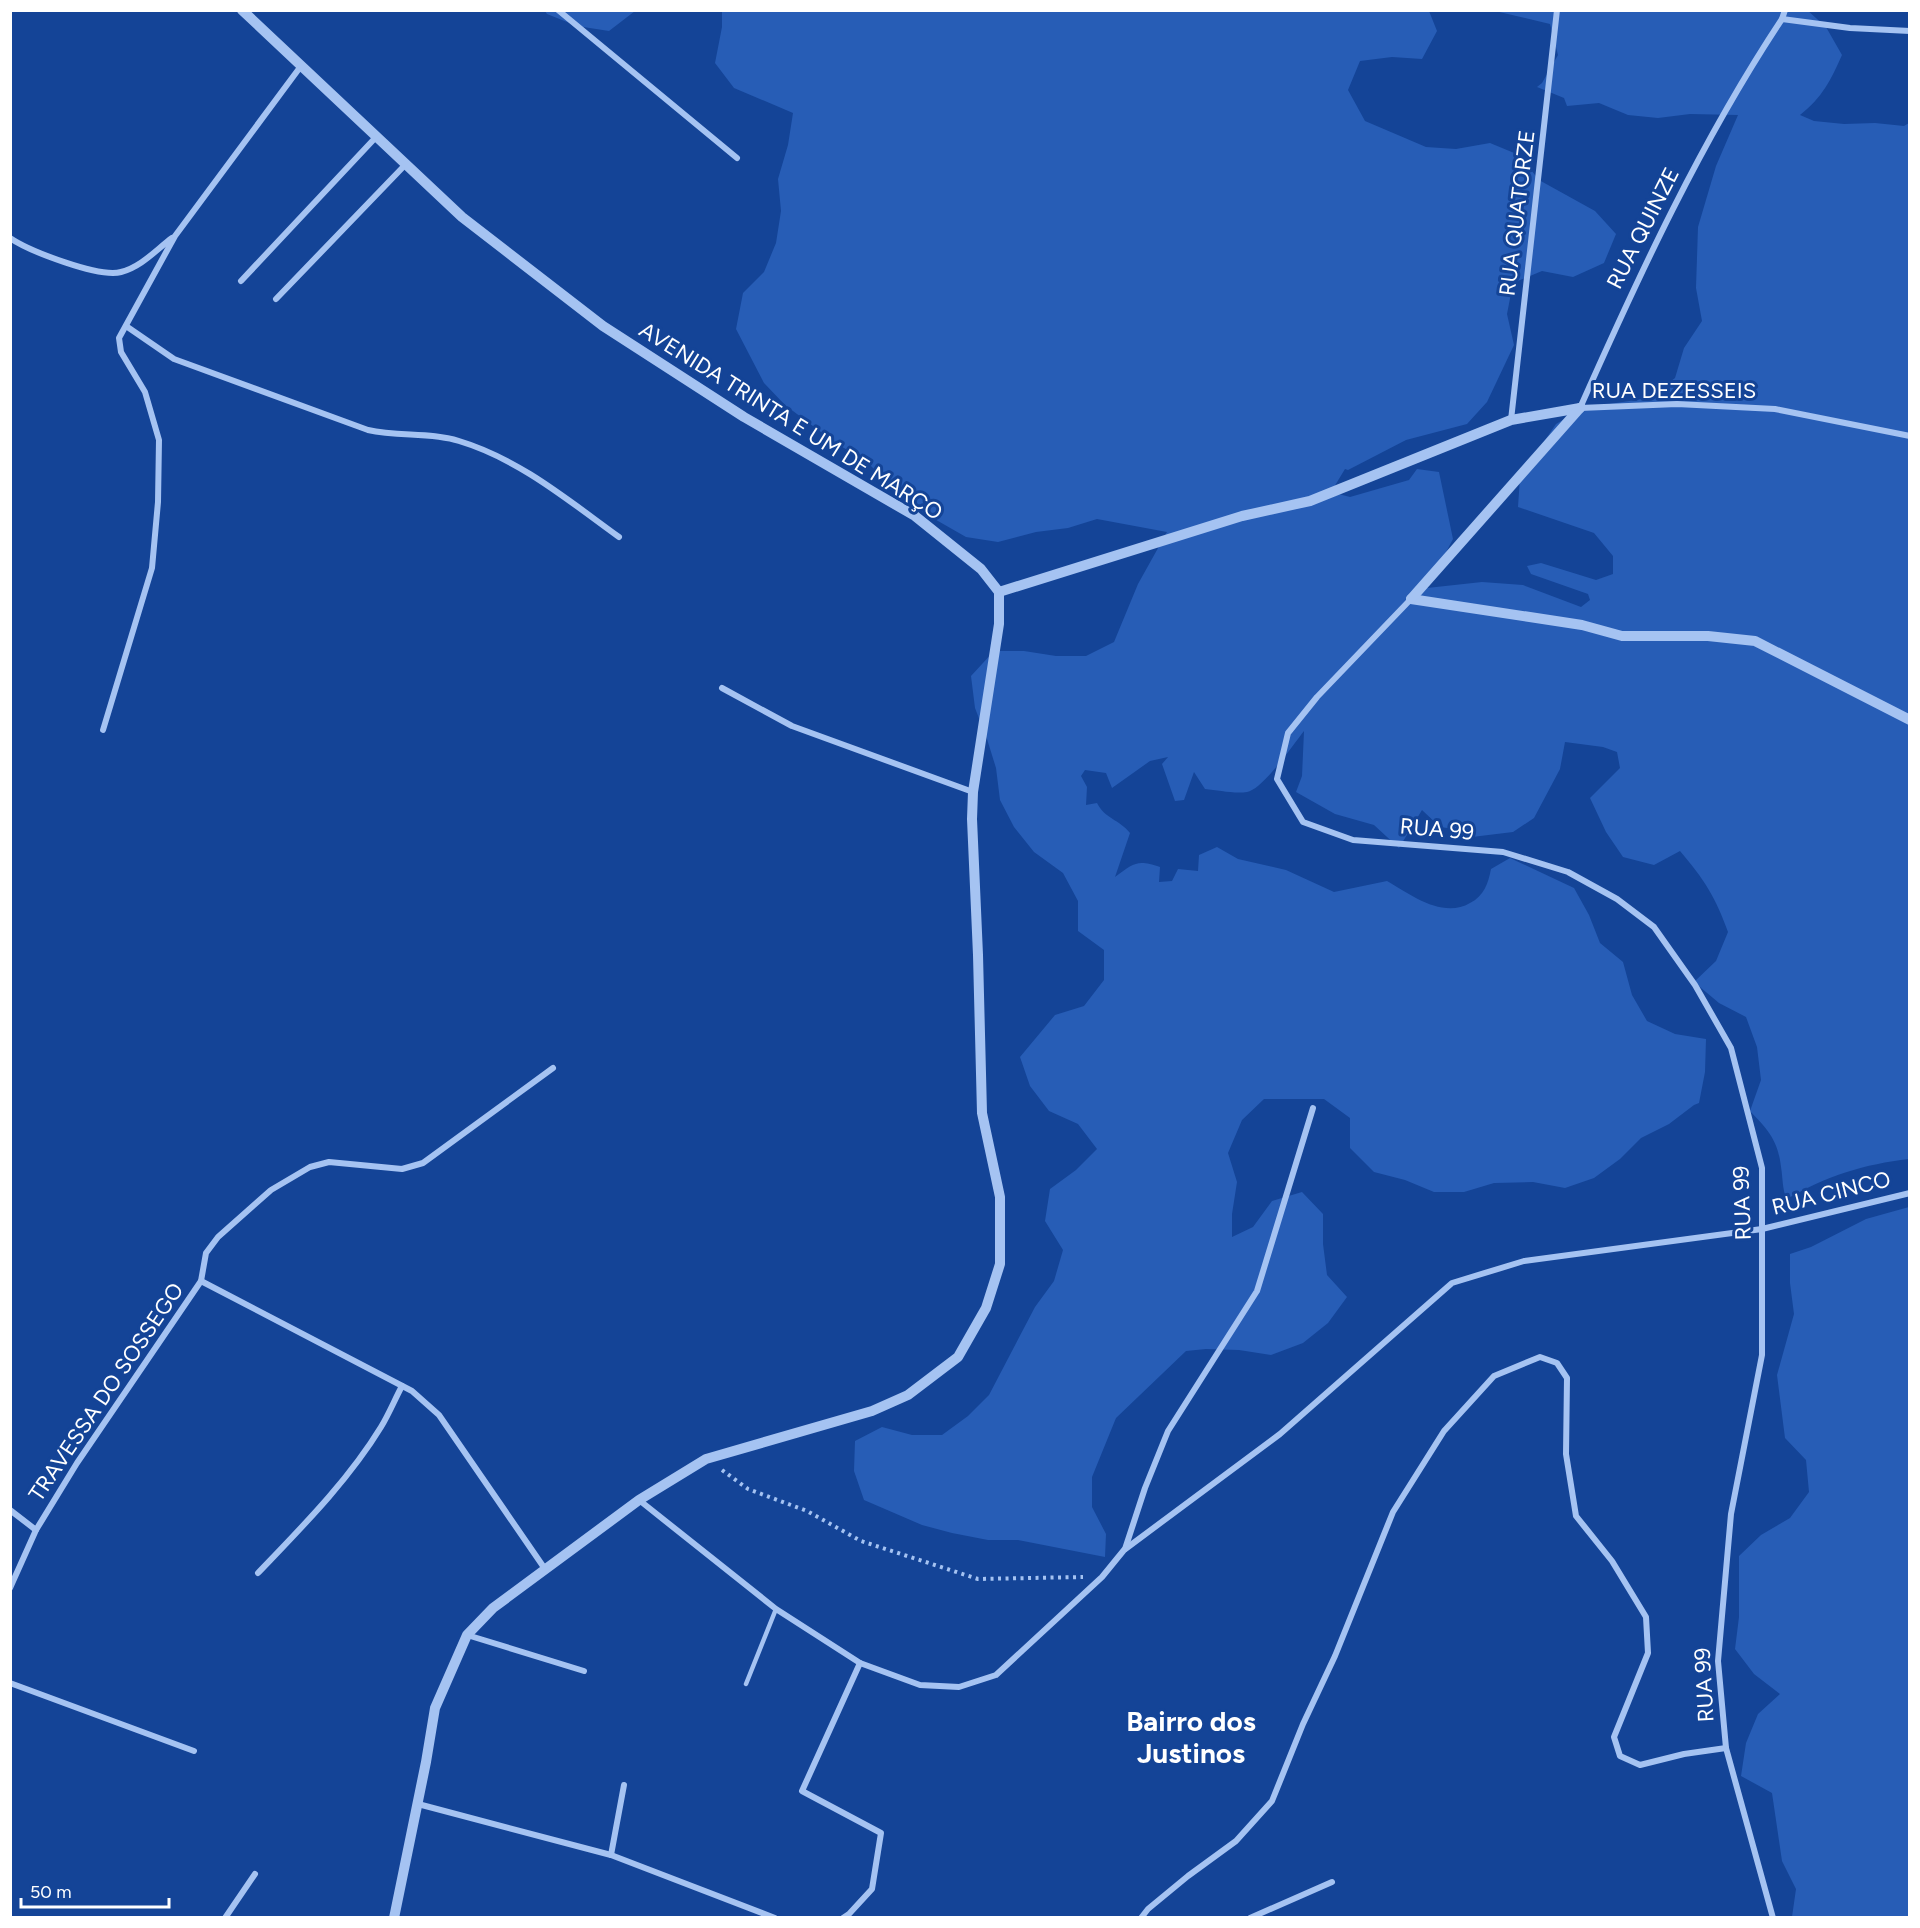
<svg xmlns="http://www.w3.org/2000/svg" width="1920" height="1928" font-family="Figtree,sans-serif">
<rect width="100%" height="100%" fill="#144497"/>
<g fill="#275db6">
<path d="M1807 10 1826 27 1842 55C1831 80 1822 98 1800 115L1814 121 1844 124 1875 123 1904 126 1909 123V1159C1865 1164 1826 1176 1787 1199 1782 1190 1783 1178 1781 1167 1778 1140 1768 1130 1750 1111L1761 1080 1757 1047 1746 1017 1719 1003 1694 982 1716 961 1728 932C1716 898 1704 879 1680 851L1654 865 1623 857 1606 832 1590 798 1620 768 1617 752 1603 747 1565 742 1560 769 1534 818 1513 832 1472 837 1462 830 1440 827 1422 810 1399 848 1374 825 1335 814 1296 792 1302 776 1304 731C1293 745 1263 789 1247 792 1234 794 1218 790 1205 789L1194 772 1184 800 1175 801 1162 764 1168 757 1150 761 1112 788 1106 773 1085 770 1081 776 1087 787 1086 805 1097 803C1105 819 1119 819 1130 833L1115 877C1134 863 1137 859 1160 867L1159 882 1172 881 1178 869 1198 871 1199 855 1217 847 1238 859 1286 870 1334 892 1387 881C1411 895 1443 919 1470 903 1484 896 1488 884 1491 869L1510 858 1574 888 1589 915 1600 943 1623 962 1632 995 1647 1021 1675 1034 1706 1039 1705 1072 1699 1103 1694 1105 1669 1124 1641 1138 1620 1159 1594 1178 1565 1188 1533 1182 1494 1183 1464 1192H1434L1405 1180 1374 1172 1350 1148V1118L1324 1099H1264L1242 1120 1228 1153 1237 1182 1232 1214V1237L1253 1227 1272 1201 1302 1192 1323 1214V1244L1327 1275 1347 1297 1328 1323 1303 1343 1271 1355 1239 1350 1206 1349 1186 1351 1116 1418 1092 1477V1507L1106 1534 1105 1557 1018 1540H988L952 1533 922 1525 864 1500 854 1471 855 1441 882 1427 912 1435H942L968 1416 989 1395 1035 1307 1054 1281 1063 1250 1045 1221 1050 1189 1076 1170 1097 1149 1078 1124 1049 1111 1030 1086 1020 1057 1055 1015 1084 1006 1104 980V950L1078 931V901L1063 873 1034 852 1014 827 1000 800 996 768 987 739 975 708 971 676 994 651H1024L1056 656H1086L1114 642 1138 584 1167 532 1097 519 1068 528 1036 532 998 542 966 537 910 505 865 460 837 444 785 405 764 383 736 329 743 293 764 272 776 243 781 211 778 179 788 145 793 113 734 88 715 63 722 27V11H1429L1437 31 1422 59 1392 57 1360 61 1348 90 1365 121 1426 147 1456 149 1490 143 1519 155 1539 180 1595 211 1616 234 1604 263 1573 277 1542 271 1513 283 1507 314 1514 345 1487 402 1467 424 1406 440 1348 470 1345 469 1331 492 1350 497 1409 480 1417 469 1439 472 1453 539 1427 588 1482 582 1523 585 1581 607 1590 600 1588 594 1531 574 1527 566 1541 563 1596 580 1613 574V556L1594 533 1518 507 1520 477 1556 424 1583 408 1649 398 1675 378 1684 348 1702 321 1696 288 1698 227 1716 166 1738 115 1690 114 1658 118 1628 115 1599 103 1567 106 1564 98 1537 87 1542 83 1558 55 1550 24 1495 11Z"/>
<polygon points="545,11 635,11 609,31 577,26 547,14"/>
<polygon points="1909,1207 1909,1917 1792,1917 1796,1889 1782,1861 1772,1793 1741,1776 1746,1743 1758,1714 1780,1694 1754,1674 1735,1649 1739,1617 1739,1556 1761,1535 1790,1518 1809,1492 1806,1460 1785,1438 1777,1375 1794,1314 1790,1283 1790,1254 1811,1247 1866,1219"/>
</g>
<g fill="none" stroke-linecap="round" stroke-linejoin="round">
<polyline stroke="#a5c3f2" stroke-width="4" stroke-dasharray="3 4.5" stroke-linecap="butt" points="722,1470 748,1489 807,1511 861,1541 978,1579 1083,1577"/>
<polyline stroke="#a5c3f2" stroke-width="4.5" points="746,1684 776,1609"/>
<g stroke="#a5c3f2" stroke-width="6">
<polyline points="558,10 737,158"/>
<path d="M1785 10 1782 19C1701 141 1639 275 1580 408L1677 404 1775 409 1910 436"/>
<polyline points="1782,19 1850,28 1910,31"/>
<path d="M10 238C29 251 99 278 121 272 141 267 156 250 172 238"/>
<polyline points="241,281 377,136"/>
<polyline points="276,299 406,164"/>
<path d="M126 326 174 359 368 430C398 437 430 432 459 441 519 459 569 501 619 537"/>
<polyline points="1511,420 1557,10"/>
<polyline points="1411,599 1317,697 1288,733 1277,779 1303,822 1353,840 1503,852 1568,872 1617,899 1654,927 1695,985 1731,1048 1762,1168 1762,1355 1731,1514 1718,1661 1726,1748 1773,1918"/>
<polyline points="722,688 792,726 973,792"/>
<polyline points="103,730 152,568 158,502 159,440 145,392 121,352 119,338 175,236 301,66"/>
<polyline points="201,1281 412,1391 439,1415 545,1569"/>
<polyline points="639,1500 776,1609 860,1663 920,1685 959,1687 996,1675 1102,1577 1124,1550 1280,1434 1452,1283 1524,1261 1762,1229 1910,1193"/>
<polyline points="10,1510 36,1530"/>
<polyline points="1125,1549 1145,1488 1168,1431 1257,1291 1313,1108"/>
<path d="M258 1573C301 1528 348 1481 381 1427 389 1414 395 1399 402 1386"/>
<polyline points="10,1588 36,1530 77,1463 201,1281 206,1253 218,1237 271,1190 310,1167 329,1162 402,1169 423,1163 553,1068"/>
<polyline points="467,1635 584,1671"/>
<polyline points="10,1683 194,1751"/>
<polyline points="418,1804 611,1855 775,1918"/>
<polyline points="611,1855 624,1785"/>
<polyline points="225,1918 255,1874"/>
<polyline points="843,1918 849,1914 872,1889 881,1833 802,1791 860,1663"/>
<polyline points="1141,1918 1148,1909 1188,1876 1236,1841 1272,1801 1303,1724 1335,1656 1393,1512 1444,1431 1494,1376 1540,1357 1557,1363 1567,1378 1566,1454 1576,1516 1612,1561 1646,1617 1648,1653 1614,1737 1620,1756 1640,1765 1684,1754 1726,1748"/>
<polyline points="1250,1918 1332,1882"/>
</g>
<g stroke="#a5c3f2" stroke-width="10">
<polyline points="242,10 462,217 603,326 744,417 915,516 981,569 999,592 999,624 973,792 972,819 978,955 982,1113 1000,1197 1000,1264 986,1308 958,1357 908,1395 872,1411 706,1459 639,1500 493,1608 467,1635 435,1708 426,1762 394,1918"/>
<polyline points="999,592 1242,516 1310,501 1511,420 1580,408"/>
<polyline points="1411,599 1582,625 1622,636 1708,636 1755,641 1910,720"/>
<polyline points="1411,599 1580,408"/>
</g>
</g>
<g text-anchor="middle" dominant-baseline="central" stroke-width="6" stroke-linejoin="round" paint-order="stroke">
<g font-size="22" fill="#fff" stroke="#144497">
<text transform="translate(1517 213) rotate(-83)">RUA QUATORZE</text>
<text transform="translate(1643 228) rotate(-63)">RUA QUINZE</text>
<text x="1674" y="390">RUA DEZESSEIS</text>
<text transform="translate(791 421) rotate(32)">AVENIDA TRINTA E UM DE MARÇO</text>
<text transform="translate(1437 829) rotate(5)">RUA 99</text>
<text transform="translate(1831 1193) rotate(-14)">RUA CINCO</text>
<text transform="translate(1742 1203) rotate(-92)">RUA 99</text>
<text transform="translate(106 1392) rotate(-56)">TRAVESSA DO SOSSEGO</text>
<text transform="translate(1704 1685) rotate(-93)">RUA 99</text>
</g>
<g font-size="28" font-weight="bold" fill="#fff" stroke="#144497">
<text x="1191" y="1721">Bairro dos<tspan x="1191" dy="32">Justinos</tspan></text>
</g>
</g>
<rect width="1920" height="1928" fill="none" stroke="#ffffff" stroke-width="24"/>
<path d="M21 1898v9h148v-9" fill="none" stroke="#ffffff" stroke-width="3"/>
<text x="30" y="1898" font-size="18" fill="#ffffff" stroke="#144497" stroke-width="4.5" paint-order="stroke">50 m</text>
</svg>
